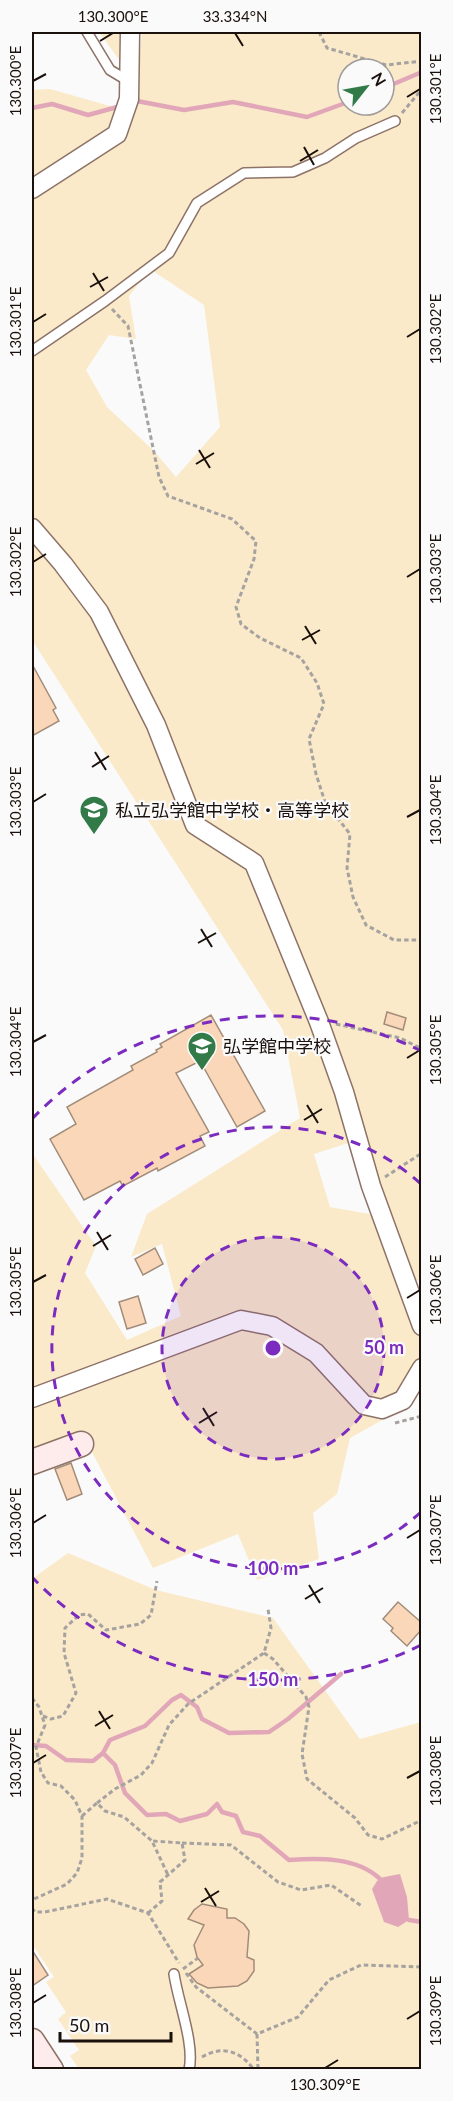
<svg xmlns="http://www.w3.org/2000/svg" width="453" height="2101" font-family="Lato,'Noto Sans JP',sans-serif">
<rect width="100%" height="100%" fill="#fafafa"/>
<g fill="#faeac9" fill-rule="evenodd">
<path d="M99 32H132L140 54 142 32H421V1282L412 1278 421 1308V1385L411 1404 350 1438 337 1494 313 1513 319 1559 257 1580 238 1534 153 1568 92 1452 32 1449V1352L34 1350 32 1349V1153L96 1246 85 1273 127 1340 181 1316 162 1244 131 1257 147 1214 300 1118 283 1030 32 640V90L50 89 124 110 128 72ZM348 69H384V105H348ZM150 269 204 305 220 427 176 477 154 451 107 407 86 370 109 335 136 339 129 296ZM364 1138 386 1217 330 1207 314 1154Z"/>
<polygon points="68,1553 156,1590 273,1618 360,1739 421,1722 421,2069 79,2069 70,2056 79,2050 58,2019 66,2012 46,1982 54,1977 32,1944 32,1579"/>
</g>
<polygon fill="#e1a7b9" points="400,1874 407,1897 409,1920 398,1927 384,1922 372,1889 379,1878"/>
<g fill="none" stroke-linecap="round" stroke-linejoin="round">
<g stroke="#e1a7b9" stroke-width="4.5">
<polyline points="384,88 422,72"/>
<polyline points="132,102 137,101 184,110 233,102 307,117 348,102"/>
<polyline points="32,108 52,104 88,115 121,106"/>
<polyline points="32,1745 46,1746 66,1760 93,1761 103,1753 110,1740 145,1726 172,1700 181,1695 197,1707 202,1719 229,1733 269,1732 288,1719 341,1674"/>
<path d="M103 1753 115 1765 125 1793 147 1815 166 1814 180 1821 207 1814 217 1804 222 1812 236 1816 243 1832 260 1836 289 1860C319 1858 356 1857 379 1878"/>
<polyline points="409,1920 422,1922"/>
</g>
</g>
<g fill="#fad7b8" stroke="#a28c79" stroke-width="1.5">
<polygon points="32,664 56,708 53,710 59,721 32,736"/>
<polygon points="387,1012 406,1018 403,1030 384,1024"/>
<polygon points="211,1015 265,1111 237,1127 200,1061 176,1073 209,1132 200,1136 205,1146 158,1171 157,1168 123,1186 120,1181 84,1200 50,1139 76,1124 67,1107 133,1070 131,1066 157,1052 156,1050 162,1047 160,1044"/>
<polygon points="155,1248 163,1264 143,1275 135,1259"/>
<polygon points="138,1296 146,1323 127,1329 119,1302"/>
<polygon points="71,1463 82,1494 67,1500 55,1469"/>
<polygon points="398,1602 422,1623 422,1629 407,1646 391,1631 393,1628 383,1619"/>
<polygon points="202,1904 227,1909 227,1918 235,1918 244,1924 249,1931 247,1957 254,1960 254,1971 247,1981 238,1986 208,1988 197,1983 189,1974 203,1965 197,1957 194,1945 204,1925 188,1919 194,1910"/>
<polygon points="32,1950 48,1975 32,1986"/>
</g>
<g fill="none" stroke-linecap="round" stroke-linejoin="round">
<g stroke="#8d7267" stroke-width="12">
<g id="lane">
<polyline points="87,32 110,70 130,82"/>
<polyline points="32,351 105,301 169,253 197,203 244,173 293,172 325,158 356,138 395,121"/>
<path d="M174 1974C178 2002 195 2044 189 2070"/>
</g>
</g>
<g stroke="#8d7267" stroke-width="21">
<g id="street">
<polyline points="32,189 117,134 129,99 130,32"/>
<polyline points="32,528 63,564 99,612 156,725 195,825 254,863 319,1022 344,1092 371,1186 422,1326"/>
<polyline points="32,1398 241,1320 272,1326 316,1353 364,1405 382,1409 403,1400 422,1368"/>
</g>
</g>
<g stroke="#8d7267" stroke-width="27">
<g id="secondary">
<polyline points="32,1462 81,1444"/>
<polyline points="32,2041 51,2070"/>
</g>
</g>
<g stroke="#a6a2a0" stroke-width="3" stroke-dasharray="4.5 3" stroke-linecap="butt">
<polyline points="319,32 327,48 386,65 422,61"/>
<polyline points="402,113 422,89"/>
<polyline points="112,309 128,326 159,477 168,496 232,519 256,541 254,559 236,607 241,624 260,638 301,658 317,683 324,704 309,739 316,774 325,802 350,834 347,868 353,897 366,925 394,940 422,940"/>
<polyline points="336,1024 400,1038 422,1049"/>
<polyline points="385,1177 422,1153"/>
<polyline points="395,1423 422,1416"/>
<polyline points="264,1653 273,1659 306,1697 309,1707 302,1754 307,1779 355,1818 368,1835 382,1839 422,1820"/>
<polyline points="421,1696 422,1696"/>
<polyline points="32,1698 39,1707 45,1725 36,1747 41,1772 48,1783 61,1786 75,1800 82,1816 82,1858 77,1873 67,1884 32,1900"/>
<polyline points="43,1716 51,1719 63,1716 76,1693 64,1653 65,1628 79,1615 88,1614 106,1630 140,1624 151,1615 157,1581"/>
<polyline points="97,1803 115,1789 141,1775 152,1763 169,1725 188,1704 264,1653 271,1628 268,1609"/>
<polyline points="82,1816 97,1803 105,1811 124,1817 152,1841 168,1875"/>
<polyline points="182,1843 231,1845 278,1882 301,1890 331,1885 363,1907"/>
<polyline points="32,1908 35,1912 45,1912 107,1899 148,1913 179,1963"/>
<polyline points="148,1913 162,1901 160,1882 185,1860 182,1843 152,1841"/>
<polyline points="183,1969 198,1958"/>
<polyline points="186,1973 196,1987 257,2034 298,2017 329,1980 361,1965 422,1967"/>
<polyline points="257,2034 258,2070"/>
<path d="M202 2057C222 2045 241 2051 254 2070"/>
</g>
<use href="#lane" stroke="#fff" stroke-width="9"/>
<use href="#street" stroke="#fff" stroke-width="18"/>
<use href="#secondary" stroke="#fdeceb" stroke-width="24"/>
</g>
<path fill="none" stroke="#1a100c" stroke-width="2" d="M235 33 243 46M100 41 113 33M33 81 46 74M407 97 420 89M304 147 314 165M300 161 318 150M93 273 104 291M90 287 108 277M33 322 46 314M407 337 420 329M199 450 210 468M196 464 214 453M33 562 46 554M407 577 420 569M305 626 316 644M302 640 320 630M95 752 106 770M92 767 109 756M33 802 46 794M407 817 420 810M201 929 212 947M198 943 216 933M33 1042 46 1035M407 1058 420 1050M307 1105 318 1123M304 1120 322 1109M97 1232 108 1250M93 1246 111 1235M33 1282 46 1275M407 1298 420 1290M203 1408 214 1426M199 1423 217 1412M33 1523 46 1515M407 1538 420 1530M309 1585 320 1603M305 1599 323 1588M99 1711 110 1729M95 1726 113 1715M33 1763 46 1755M407 1778 420 1771M205 1888 216 1906M201 1902 219 1891M33 2003 46 1995M407 2019 420 2011M325 2068 338 2060"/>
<circle cx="273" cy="1348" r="111" fill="#7b2cbf" fill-opacity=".12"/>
<g fill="none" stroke="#7b2cbf" stroke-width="3" stroke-dasharray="10 8">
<circle cx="273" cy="1348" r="111"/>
<path d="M421 1512A221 221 0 1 1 421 1184"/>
<path d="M421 1645A332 332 0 0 1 32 1577M32 1119A332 332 0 0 1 421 1051"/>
</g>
<defs>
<g id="school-pin" transform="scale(1.5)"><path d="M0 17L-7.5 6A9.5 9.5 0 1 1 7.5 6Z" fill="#327b49" stroke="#fafafa"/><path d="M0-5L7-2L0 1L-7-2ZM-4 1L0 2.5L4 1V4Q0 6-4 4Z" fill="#fff"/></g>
</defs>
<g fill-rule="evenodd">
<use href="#school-pin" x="94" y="810"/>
<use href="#school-pin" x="202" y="1046"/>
</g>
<g text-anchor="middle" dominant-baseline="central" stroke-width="4.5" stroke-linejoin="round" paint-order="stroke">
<g font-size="18" fill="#1a100c" stroke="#fafafa" text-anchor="start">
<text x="115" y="810">私立弘学館中学校・高等学校</text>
<text x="223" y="1046">弘学館中学校</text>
</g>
</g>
<circle cx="273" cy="1348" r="9" fill="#7b2cbf" stroke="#fafafa" stroke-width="3"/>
<g font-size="18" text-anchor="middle" font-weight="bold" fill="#7b2cbf" stroke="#fafafa" stroke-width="4.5" stroke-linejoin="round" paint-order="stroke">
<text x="384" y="1354">50 m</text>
<text x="273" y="1575">100 m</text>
<text x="273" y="1686">150 m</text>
</g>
<rect width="453" height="2101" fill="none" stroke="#fafafa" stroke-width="66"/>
<g transform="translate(366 87) rotate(59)"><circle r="28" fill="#fafafa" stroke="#a09c9b" stroke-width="1.5"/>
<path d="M0-4.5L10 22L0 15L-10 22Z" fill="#327b49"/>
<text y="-9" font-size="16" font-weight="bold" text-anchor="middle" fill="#1a100c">N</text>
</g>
<path d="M60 2032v9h111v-9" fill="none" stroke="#1a100c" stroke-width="3"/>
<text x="69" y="2032" font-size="18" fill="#1a100c" stroke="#fafafa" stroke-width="4.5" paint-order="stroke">50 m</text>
<rect x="33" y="33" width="387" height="2035" fill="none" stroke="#1a100c" stroke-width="2"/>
<g font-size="15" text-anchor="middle" fill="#1a100c">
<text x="113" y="22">130.300°E</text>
<text x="235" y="22">33.334°N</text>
<text transform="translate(16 81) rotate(-90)" y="5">130.300°E</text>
<text transform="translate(436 89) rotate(-90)" y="5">130.301°E</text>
<text transform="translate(16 322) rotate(-90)" y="5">130.301°E</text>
<text transform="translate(436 329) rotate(-90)" y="5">130.302°E</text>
<text transform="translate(16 562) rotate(-90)" y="5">130.302°E</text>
<text transform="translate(436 569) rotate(-90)" y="5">130.303°E</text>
<text transform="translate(16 802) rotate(-90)" y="5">130.303°E</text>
<text transform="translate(436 810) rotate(-90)" y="5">130.304°E</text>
<text transform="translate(16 1042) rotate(-90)" y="5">130.304°E</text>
<text transform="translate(436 1050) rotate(-90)" y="5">130.305°E</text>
<text transform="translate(16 1282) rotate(-90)" y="5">130.305°E</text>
<text transform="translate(436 1290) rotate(-90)" y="5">130.306°E</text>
<text transform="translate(16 1523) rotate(-90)" y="5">130.306°E</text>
<text transform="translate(436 1530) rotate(-90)" y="5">130.307°E</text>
<text transform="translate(16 1763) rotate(-90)" y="5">130.307°E</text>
<text transform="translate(436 1771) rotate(-90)" y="5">130.308°E</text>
<text transform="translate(16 2003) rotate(-90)" y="5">130.308°E</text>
<text transform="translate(436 2011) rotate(-90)" y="5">130.309°E</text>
<text x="325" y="2090">130.309°E</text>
</g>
</svg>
